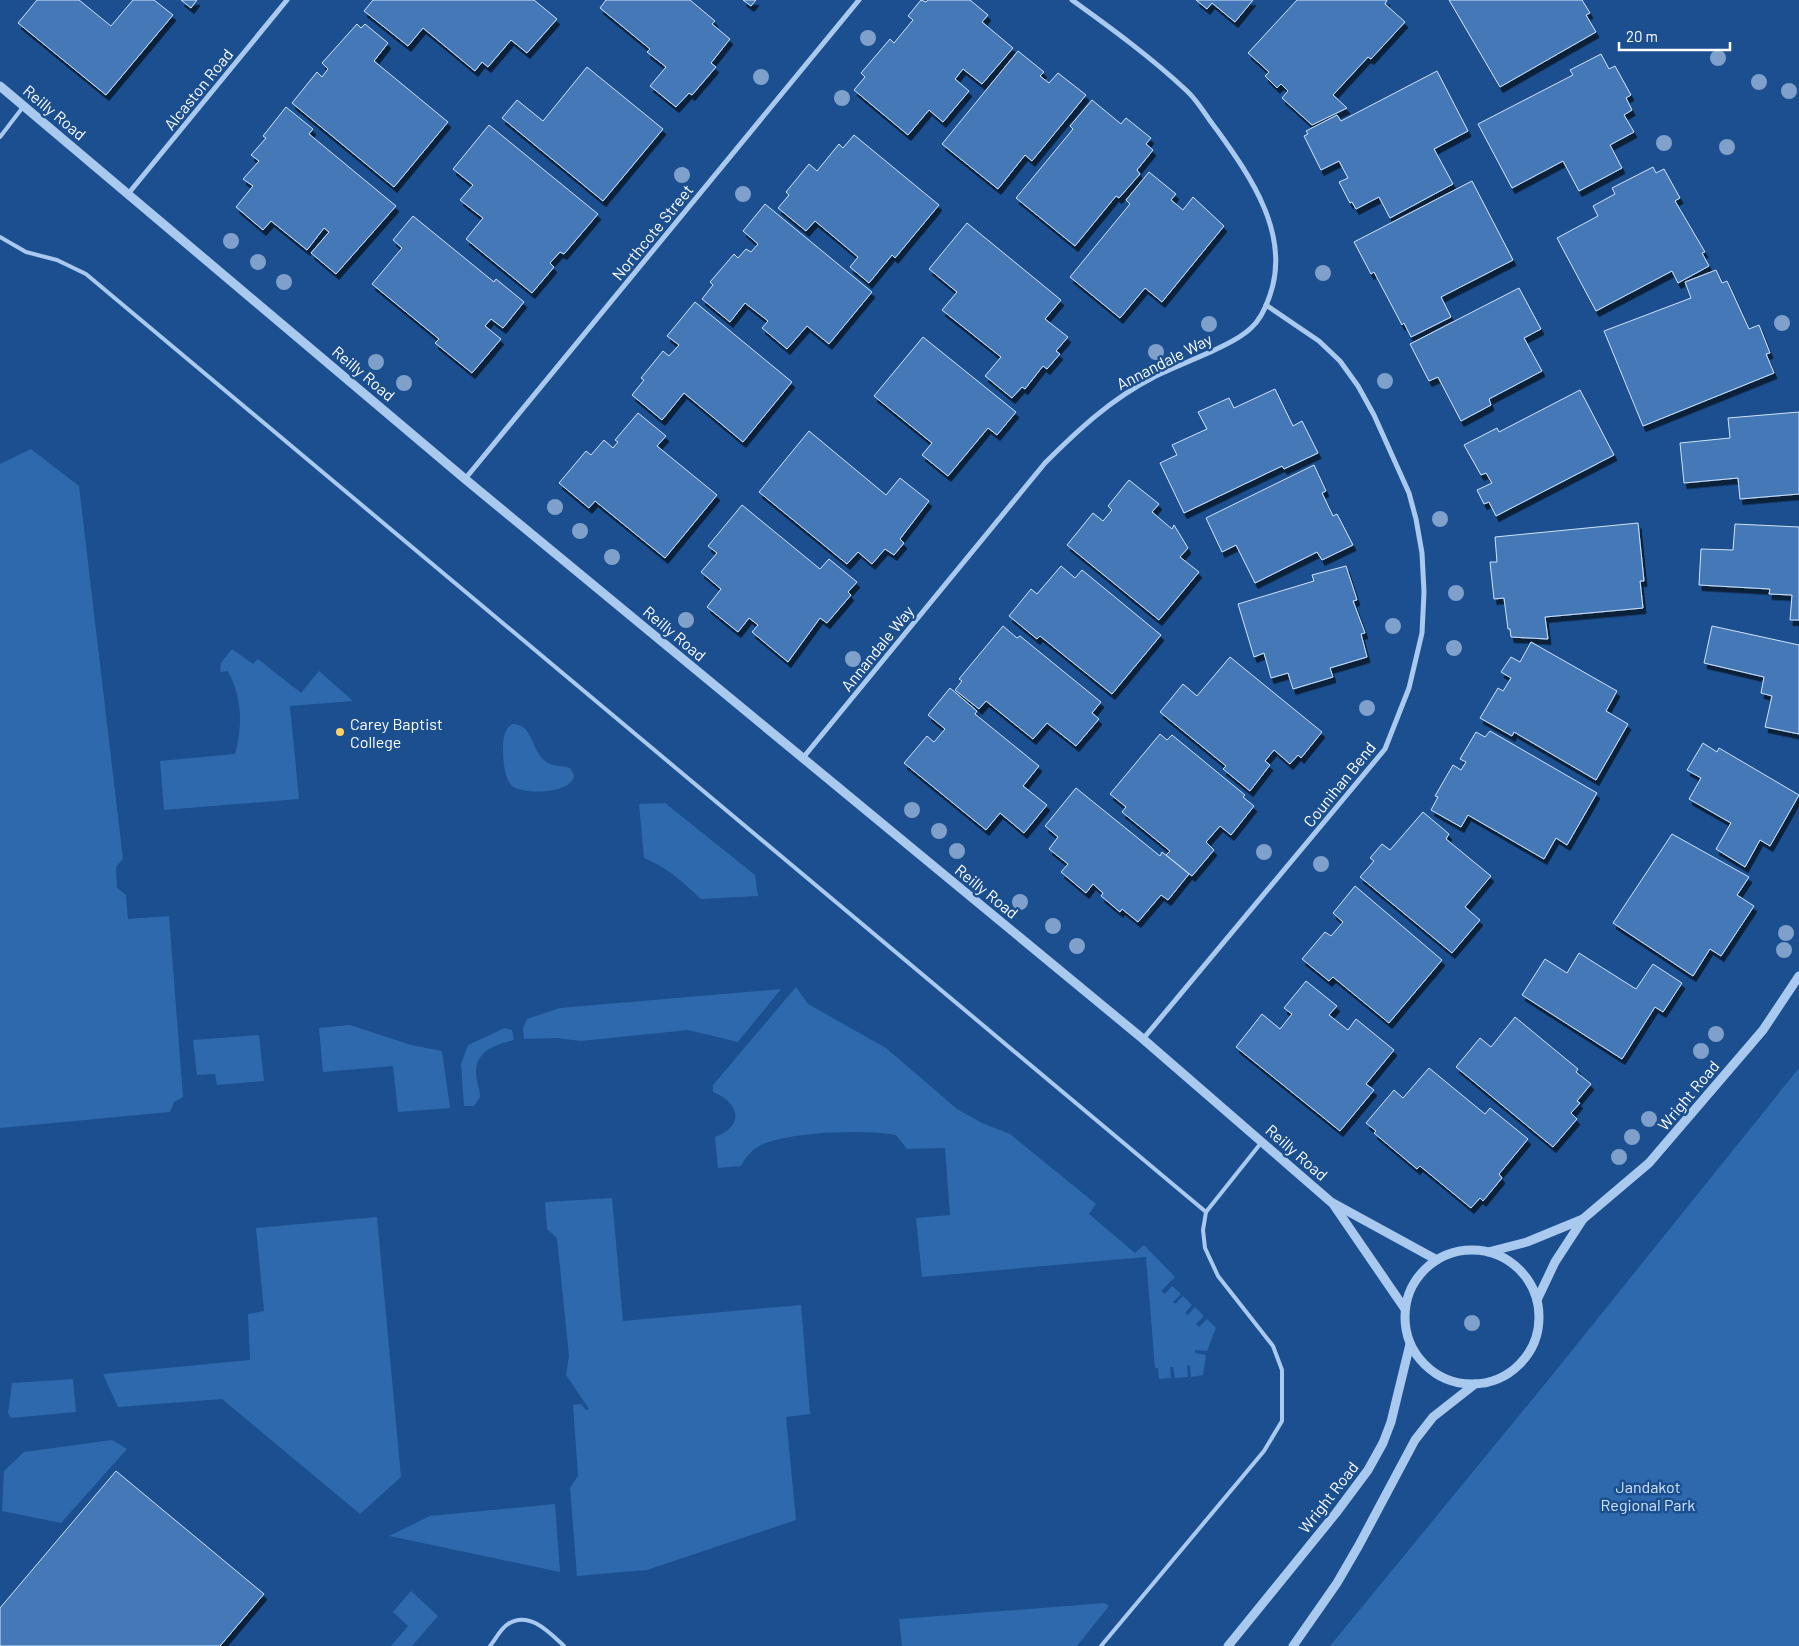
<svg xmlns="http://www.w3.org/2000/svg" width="1799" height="1646" font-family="Barlow,sans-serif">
<defs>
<filter id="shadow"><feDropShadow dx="3" dy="5.5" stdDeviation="0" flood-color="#0009"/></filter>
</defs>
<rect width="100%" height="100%" fill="#1b4f8f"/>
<g fill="#2e69ad">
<polygon points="31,449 79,486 123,859 116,867 117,888 126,895 128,919 169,916 183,1097 174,1102 170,1112 0,1128 0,464"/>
<path d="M232 649 253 664 258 659 301 693 319 671 353 701 290 706 299 799 164 810 160 761 235 754C243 725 242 698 228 671L220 672 221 663Z"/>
<path d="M512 724C533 724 531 749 544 760 551 767 561 765 570 768L574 775C573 794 524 795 512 786 504 778 503 759 503 748 503 739 504 729 512 724Z"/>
<path d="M665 803 755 875 758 896 701 899C680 880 671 870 644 858L639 804Z"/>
<path d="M796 987 808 1004 886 1048 957 1109 982 1123 1010 1134 1096 1204 1089 1214 1135 1253 1144 1245 1175 1277 1161 1291 1165 1294 1172 1286 1181 1294 1173 1302 1175 1304 1183 1296 1192 1305 1185 1313 1188 1315 1195 1307 1204 1316 1196 1324 1199 1327 1207 1319 1216 1328 1207 1351 1195 1350V1353L1206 1355 1203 1375 1191 1377 1190 1366 1187 1365 1188 1377 1175 1378 1173 1367H1170L1171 1378 1159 1379 1158 1368H1155L1146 1257 922 1277 916 1218 950 1215 945 1148 907 1149 896 1135C865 1129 795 1132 766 1143 754 1147 746 1156 741 1166L718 1168 715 1137C745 1126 740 1103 713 1092V1085Z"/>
<polygon points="781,989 738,1042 688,1030 581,1041 556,1038 524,1039 523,1028 527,1019 560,1008"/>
<polygon points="350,1025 411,1045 442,1051 450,1108 398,1112 393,1066 323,1072 319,1028"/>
<path d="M505 1028 512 1030 514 1040C496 1045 476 1050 476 1073 476 1080 480 1089 480 1097L474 1106H464L461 1064 468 1045Z"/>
<polygon points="259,1035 264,1081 217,1085 215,1074 197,1075 193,1040"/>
<polygon points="1799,1068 1799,1646 1330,1646 1549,1379"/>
<polygon points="612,1198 623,1321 801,1305 810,1414 786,1417 796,1520 647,1570 577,1576 570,1488 578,1476 573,1405 581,1404 586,1410 589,1409 566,1375 569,1356 557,1238 547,1229 545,1202"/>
<polygon points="377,1217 401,1477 360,1514 222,1399 118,1407 103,1374 250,1360 248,1314 264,1311 256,1228"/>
<polygon points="73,1379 76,1412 11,1418 8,1413 12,1383"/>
<polygon points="112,1440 127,1449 61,1523 2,1511 4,1471 24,1452"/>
<polygon points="555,1504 560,1572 389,1536 430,1516"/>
<polygon points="411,1591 438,1616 412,1646 391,1646 408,1626 393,1612"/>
<polygon points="1105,1603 1109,1606 1077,1646 902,1646 899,1619"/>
</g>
<g fill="#4478b7" stroke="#cfe3fa" filter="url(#shadow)">
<polygon points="37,0 79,0 111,26 133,0 154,0 173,15 106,95 18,23"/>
<polygon points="181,0 197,0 191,8"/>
<polygon points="373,0 534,0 557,19 527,53 511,40 488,67 482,62 475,71 423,28 408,46 364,11"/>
<polygon points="606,0 690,0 715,21 712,24 730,39 711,63 716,67 692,95 689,93 676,107 650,86 666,67 647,52 650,49 600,8"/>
<polygon points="743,0 756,0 751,6"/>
<polygon points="921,0 926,2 928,0 970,0 988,15 982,22 1013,48 982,84 963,69 955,79 969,91 943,122 929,110 908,135 854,90 865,77 861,73 890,39 894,43 913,20 908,16"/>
<polygon points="1196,0 1253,0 1235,22 1212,3 1207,9"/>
<polygon points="1297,0 1387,0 1385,4 1405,22 1371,59 1368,57 1333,95 1347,108 1312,125 1282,98 1288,91 1281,84 1277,88 1265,76 1269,72 1248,53"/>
<polygon points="1449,0 1582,0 1590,13 1586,15 1596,32 1500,87"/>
<polygon points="357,24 361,28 365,24 388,43 374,61 448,122 394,187 292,103 317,72 322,77 328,69 322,63"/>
<polygon points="1018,51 1044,72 1040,76 1049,83 1058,73 1086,95 1032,161 1025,155 998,189 942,144"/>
<polygon points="1601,54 1609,69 1615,66 1631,95 1626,98 1632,110 1624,115 1634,132 1610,145 1622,168 1579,191 1563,161 1512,188 1478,124 1573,75 1570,70"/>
<polygon points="587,67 663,129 603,201 502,118 517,100 543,121"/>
<polygon points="1437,71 1468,131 1434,149 1453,184 1390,218 1379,197 1356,209 1352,202 1350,203 1339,182 1348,178 1339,161 1321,170 1304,136 1308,134 1306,131 1337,115 1341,121"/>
<polygon points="1092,100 1121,124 1126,118 1151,138 1146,144 1153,150 1137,170 1140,174 1119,198 1116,196 1075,246 1016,198 1073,129 1070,126"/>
<polygon points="286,107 313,129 309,134 396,206 336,274 311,253 329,232 324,228 307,250 271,221 263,230 236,207 253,186 243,179 259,161 251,155 266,138 263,136"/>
<polygon points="489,125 598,214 564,254 560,252 550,263 554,267 532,293 466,239 483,218 460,200 473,185 453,169"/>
<polygon points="854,135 939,205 895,258 892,255 869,283 850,267 858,257 815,221 806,231 778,208 789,195 786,192 809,164 817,171 839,144 843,148"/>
<polygon points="1653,167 1656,173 1664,169 1680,198 1675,201 1705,252 1702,253 1709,266 1678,283 1672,271 1596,311 1557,238 1598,216 1593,206 1615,194 1612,188"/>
<polygon points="1149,172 1176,194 1171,200 1183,210 1193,197 1224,226 1162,302 1145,288 1120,318 1070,277 1130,204 1126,200"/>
<polygon points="1472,181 1513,260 1441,297 1451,317 1411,337 1404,323 1402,325 1374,272 1371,274 1354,242"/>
<polygon points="765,204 872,292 829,344 807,326 787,349 762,328 768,321 745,303 730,322 702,299 713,285 710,282 734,254 738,258 746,249 751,252 758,244 743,231"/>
<polygon points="413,216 494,282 496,279 524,302 503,328 491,319 485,326 501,339 472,373 435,343 439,339 372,284 402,248 393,240"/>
<polygon points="967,223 1061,300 1045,319 1068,337 1056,351 1060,354 1047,369 1043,366 1025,389 1022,387 1012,398 985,376 1001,357 942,310 957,292 929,269"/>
<polygon points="1716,270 1722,283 1727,281 1749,329 1759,325 1770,353 1766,354 1774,373 1643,426 1604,331 1691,298 1685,282"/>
<polygon points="1519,288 1541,329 1524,338 1542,371 1489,399 1491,405 1461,421 1438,377 1429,381 1410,344"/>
<polygon points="695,302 792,382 743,442 684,393 662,420 632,395 644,380 641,378 663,351 669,356 679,345 667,336"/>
<polygon points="923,337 1016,412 997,435 988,428 948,476 922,455 932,443 874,396"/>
<polygon points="1275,389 1293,426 1302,421 1318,453 1284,469 1282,466 1184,513 1160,463 1177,455 1172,445 1207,429 1198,412 1229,398 1234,408"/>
<polygon points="1580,390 1614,455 1496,516 1489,502 1484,504 1477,490 1492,483 1486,473 1481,475 1464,445 1497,428 1499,432"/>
<polygon points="1799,412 1799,494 1740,499 1738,478 1684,483 1680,443 1730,438 1728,418"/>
<polygon points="638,413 666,436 657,446 717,495 665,558 595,501 589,508 559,483 586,451 591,455 604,440 613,448 618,442 615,440"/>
<polygon points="809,431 886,495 900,478 929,501 900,539 904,543 894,555 885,549 872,564 858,552 847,564 759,492"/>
<polygon points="1314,465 1326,491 1322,493 1333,516 1337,514 1353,545 1322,560 1317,552 1255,583 1236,545 1222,552 1206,518"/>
<polygon points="1129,480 1159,504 1152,512 1172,529 1174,525 1188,548 1180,557 1199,572 1159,620 1067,545 1093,513 1103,521 1112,510 1108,506"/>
<polygon points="742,505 820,569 829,559 857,582 848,592 851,595 827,623 820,618 788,662 752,632 758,625 749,618 738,632 707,607 721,589 701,572 717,553 708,546"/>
<polygon points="1638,523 1644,581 1640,581 1643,608 1545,617 1548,639 1511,637 1510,629 1508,629 1504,598 1494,599 1490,562 1497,562 1495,537"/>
<polygon points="1735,524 1799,527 1799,620 1790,620 1792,595 1769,594 1770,589 1699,585 1701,549 1733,550"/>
<polygon points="1061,566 1075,578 1082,570 1161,635 1112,694 1040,636 1037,639 1009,616 1031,589 1037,594"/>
<polygon points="1346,566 1357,600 1353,601 1365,633 1361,634 1367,657 1330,668 1333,677 1293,689 1288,673 1271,678 1264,653 1254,657 1238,604 1314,581 1312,575"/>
<polygon points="1003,626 1017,638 1020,636 1101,702 1092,713 1099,719 1076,746 1047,723 1033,739 986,701 979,709 955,690 962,681 959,679"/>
<polygon points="1712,626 1799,645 1799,734 1765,727 1772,696 1761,693 1764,677 1704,663"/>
<polygon points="1531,642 1617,691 1606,711 1628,724 1596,780 1514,732 1512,736 1480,718 1498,688 1503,691 1511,678 1501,672 1511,657 1520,662"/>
<polygon points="1230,657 1322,732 1301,758 1298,755 1290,764 1274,750 1265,761 1270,765 1250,791 1223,769 1226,766 1160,712 1183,684 1197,696"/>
<polygon points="950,688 977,711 975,714 1039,766 1023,786 1047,805 1024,833 1000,813 986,830 904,763 927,736 934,742 945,729 928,715"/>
<polygon points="1490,731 1597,793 1567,845 1556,838 1544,859 1468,815 1461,827 1431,810 1438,797 1435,796 1453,765 1461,770 1466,762 1460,759 1476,732 1485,737"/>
<polygon points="1160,734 1167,740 1172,735 1245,795 1243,797 1254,806 1231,835 1220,826 1206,842 1214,850 1192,876 1166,855 1170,851 1122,812 1126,807 1110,794"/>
<polygon points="1703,743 1717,752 1719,748 1799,795 1770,846 1760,840 1745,867 1716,849 1731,823 1689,799 1701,778 1687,770"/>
<polygon points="1076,788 1160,856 1162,852 1189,874 1168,900 1161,895 1138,922 1122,909 1120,912 1101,896 1103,893 1093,884 1086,893 1061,872 1068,864 1049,849 1058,837 1045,826"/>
<polygon points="1423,812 1449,834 1446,839 1491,876 1465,907 1480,920 1452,953 1360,877 1374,861 1370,858 1382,844 1390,850"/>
<polygon points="1672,834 1749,877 1737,895 1754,906 1721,956 1710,949 1693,976 1613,923"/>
<polygon points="1355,886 1442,960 1389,1023 1333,977 1329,981 1302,959 1325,932 1331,936 1343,922 1333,913"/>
<polygon points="1579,953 1636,989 1653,964 1682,983 1663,1012 1655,1007 1622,1059 1522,995 1545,959 1567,973"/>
<polygon points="1306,981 1337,1006 1329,1015 1348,1030 1356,1019 1394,1050 1366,1084 1374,1090 1340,1131 1236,1047 1262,1014 1280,1029 1292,1014 1284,1008"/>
<polygon points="1515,1017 1578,1069 1576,1072 1591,1084 1577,1101 1580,1103 1571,1113 1577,1119 1553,1147 1456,1067 1480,1038 1491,1047"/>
<polygon points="1429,1068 1485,1114 1490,1108 1528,1139 1499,1174 1502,1178 1483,1201 1480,1198 1471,1208 1420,1166 1417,1169 1374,1133 1376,1131 1366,1123 1394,1090 1403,1098"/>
<polygon points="116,1471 264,1594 220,1646 0,1646 0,1608"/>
</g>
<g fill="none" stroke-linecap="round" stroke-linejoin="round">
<g stroke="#a9c9ee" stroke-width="4">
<polyline points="0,137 23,107"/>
<polyline points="0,237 26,252 57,260 86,274 1206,1212 1261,1143"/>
<path d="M490 1646C495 1640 501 1628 508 1624 529 1610 550 1633 564 1646"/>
<polyline points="1101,1646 1264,1451 1282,1421 1282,1370 1273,1346 1218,1276 1205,1248 1203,1230 1206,1212"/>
</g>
<g stroke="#a9c9ee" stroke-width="5">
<polyline points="128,194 287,0"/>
<polyline points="465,479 859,0"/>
<path d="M802 759 1045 463C1078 430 1111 399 1154 377 1179 364 1233 346 1251 328 1260 320 1266 307 1270 295 1291 235 1251 177 1217 130 1207 118 1199 102 1187 91 1152 58 1111 28 1072 0"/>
<polyline points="1143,1039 1385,749 1409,688 1422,633 1424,592 1422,553 1416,519 1409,493 1374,415 1358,386 1340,361 1319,341 1266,305"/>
</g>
<g stroke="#a9c9ee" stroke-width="9">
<polyline points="0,86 465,479 1143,1039 1331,1202 1437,1260"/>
<polyline points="1333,1204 1405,1309"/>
<circle cx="1472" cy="1317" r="67"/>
<polyline points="1488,1252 1527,1242 1583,1219 1649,1163 1763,1030 1799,976"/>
<polyline points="1537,1300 1555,1262 1583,1219"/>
<polyline points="1228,1646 1336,1513 1368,1470 1383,1443 1391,1422 1410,1344"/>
<polyline points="1293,1646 1337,1583 1359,1545 1415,1440 1433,1417 1475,1384"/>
</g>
</g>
<g fill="#7ea0ca">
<circle cx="868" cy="38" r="8"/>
<circle cx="1718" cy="58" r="8"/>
<circle cx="761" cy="77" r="8"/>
<circle cx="1759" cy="82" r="8"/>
<circle cx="1789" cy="91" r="8"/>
<circle cx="842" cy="98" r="8"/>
<circle cx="1664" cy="143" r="8"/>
<circle cx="1727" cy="147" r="8"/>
<circle cx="682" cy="175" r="8"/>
<circle cx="743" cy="194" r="8"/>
<circle cx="231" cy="241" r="8"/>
<circle cx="258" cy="262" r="8"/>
<circle cx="1323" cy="273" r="8"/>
<circle cx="284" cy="282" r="8"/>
<circle cx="1782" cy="323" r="8"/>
<circle cx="1209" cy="324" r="8"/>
<circle cx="1156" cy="352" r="8"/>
<circle cx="376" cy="362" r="8"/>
<circle cx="1385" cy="381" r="8"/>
<circle cx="404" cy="383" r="8"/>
<circle cx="555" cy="507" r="8"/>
<circle cx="1440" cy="519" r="8"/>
<circle cx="580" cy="531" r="8"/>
<circle cx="612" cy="557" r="8"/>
<circle cx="1456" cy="593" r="8"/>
<circle cx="686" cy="620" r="8"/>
<circle cx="1393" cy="626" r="8"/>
<circle cx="1454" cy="648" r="8"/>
<circle cx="853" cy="659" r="8"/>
<circle cx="1367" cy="708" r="8"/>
<circle cx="912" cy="810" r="8"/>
<circle cx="939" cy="831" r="8"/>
<circle cx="957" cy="851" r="8"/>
<circle cx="1264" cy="852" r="8"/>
<circle cx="1321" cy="864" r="8"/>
<circle cx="1020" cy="902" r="8"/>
<circle cx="1053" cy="926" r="8"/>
<circle cx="1786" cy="933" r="8"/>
<circle cx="1077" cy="946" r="8"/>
<circle cx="1784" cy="950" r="8"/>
<circle cx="1716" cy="1034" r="8"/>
<circle cx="1701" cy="1051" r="8"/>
<circle cx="1649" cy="1119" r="8"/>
<circle cx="1632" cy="1137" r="8"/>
<circle cx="1619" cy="1157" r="8"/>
<circle cx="1472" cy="1323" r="8"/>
</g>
<circle fill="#ffd166" stroke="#1b4f8f" stroke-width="2" cx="340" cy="732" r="5"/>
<g text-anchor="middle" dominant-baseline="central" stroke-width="5" stroke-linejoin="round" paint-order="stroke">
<g font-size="16" fill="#fff" stroke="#1b4f8f">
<text transform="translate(198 89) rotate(-51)">Alcaston Road</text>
<text transform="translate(55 112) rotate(40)">Reilly Road</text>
<text transform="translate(652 232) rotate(-51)">Northcote Street</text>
<text transform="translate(1164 361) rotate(-27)">Annandale Way</text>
<text transform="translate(364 373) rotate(40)">Reilly Road</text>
<text transform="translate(675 633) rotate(40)">Reilly Road</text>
<text transform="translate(877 648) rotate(-51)">Annandale Way</text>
<text transform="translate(1339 784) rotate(-51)">Counihan Bend</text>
<text transform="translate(987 891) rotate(39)">Reilly Road</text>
<text transform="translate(1688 1095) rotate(-50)">Wright Road</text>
<text transform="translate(1297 1152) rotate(41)">Reilly Road</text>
<text transform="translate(1328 1497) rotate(-52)">Wright Road</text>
</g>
<g font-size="16" fill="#fff" stroke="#1b4f8f" text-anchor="start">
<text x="350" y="723">Carey Baptist<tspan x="350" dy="18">College</tspan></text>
</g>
<g font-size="16" fill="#cfe3fa" stroke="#1b4f8f">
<text x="1648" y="1486">Jandakot<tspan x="1648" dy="18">Regional Park</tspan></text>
</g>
</g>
<path d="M1619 42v8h111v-8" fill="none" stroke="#ffffff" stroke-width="2.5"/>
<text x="1626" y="42" font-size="15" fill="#ffffff" stroke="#1b4f8f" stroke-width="4" paint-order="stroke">20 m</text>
</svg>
